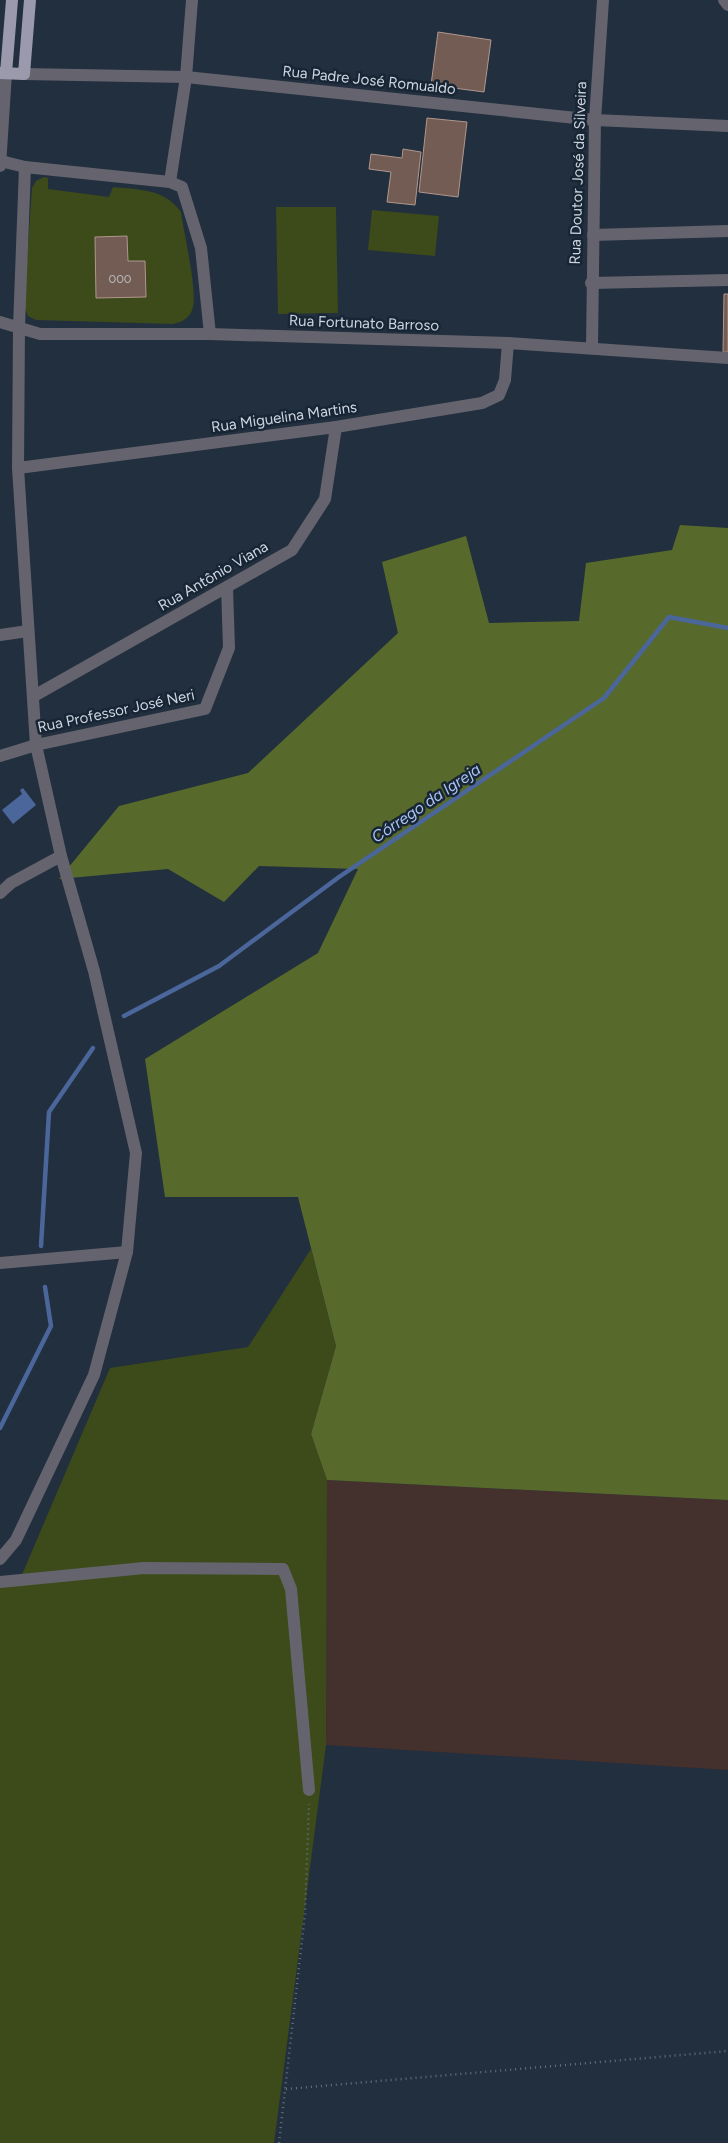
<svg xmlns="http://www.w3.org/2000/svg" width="728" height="2143" font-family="Figtree,sans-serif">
<rect width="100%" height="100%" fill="#222f3e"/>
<polygon fill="#44302c" points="327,1480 728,1500 728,1770 326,1745"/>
<g fill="#3c4b19">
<path d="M44 177 48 178V189L109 197 113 187C139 190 164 188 181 212 184 234 197 288 193 307 191 317 183 322 173 324L36 320 28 316 24 305 32 188 36 181Z"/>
<polygon points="276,207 336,207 338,313 278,314"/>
<polygon points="372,210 439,216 435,256 368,250"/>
<polygon points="311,1249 336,1346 311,1434 327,1480 326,1745 274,2143 0,2143 0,1582 21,1577 110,1368 248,1347"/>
</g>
<polygon fill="#576a2b" points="680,525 728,528 728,1500 327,1480 311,1434 336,1346 298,1197 165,1197 145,1059 318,953 358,869 259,866 224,902 168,869 59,879 119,806 248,773 398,633 382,562 466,536 489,623 579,621 586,563 672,550"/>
<polygon fill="#4b669b" points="23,788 36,805 13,824 2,810 22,794 20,790"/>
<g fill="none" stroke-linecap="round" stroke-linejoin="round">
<g stroke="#4b669b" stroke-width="4.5">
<polyline points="124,1016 219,966 339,877 604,698 669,617 728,628"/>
<polyline points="41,1246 49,1112 93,1048"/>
<polyline points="0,1428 51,1326 45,1287"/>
</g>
</g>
<g fill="#735c53" stroke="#b0978d">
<polygon points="438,32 491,40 484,92 431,85"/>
<polygon points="427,118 467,122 458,197 419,192"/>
<polygon points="403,149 421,152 415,205 387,202 391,172 369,169 371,154 402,158"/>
<polygon points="127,236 128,261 145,261 146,297 96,298 95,237"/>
<polygon points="724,294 728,294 728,352 723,352"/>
</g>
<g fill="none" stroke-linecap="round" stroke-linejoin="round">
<g stroke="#66717e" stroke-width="2.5" stroke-dasharray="1 4" stroke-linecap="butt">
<polyline points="286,2089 728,2051"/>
<polyline points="279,2143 305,1914 309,1804"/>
</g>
<g stroke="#65646e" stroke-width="12">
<polyline points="724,0 728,5"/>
<polyline points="24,74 186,77 595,120 728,126"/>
<polyline points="1,161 25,167 170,182 182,187 201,248 210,334"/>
<polyline points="0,166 6,73"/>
<polyline points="170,182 186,77 192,0"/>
<polyline points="593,235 728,231"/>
<polyline points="591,283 728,280"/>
<polyline points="0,322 40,334 210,334 508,343 728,358"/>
<polyline points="592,347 595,120 603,0"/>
<polyline points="18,468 336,427 482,403 499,395 505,380 508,343"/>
<polyline points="0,635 28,631"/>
<polyline points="34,696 292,550 325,499 336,427"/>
<polyline points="0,756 36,745 205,709 229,648 227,587"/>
<polyline points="0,893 11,883 61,856"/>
<polyline points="0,1263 127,1252"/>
<polyline points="0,1559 16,1540 94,1375 127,1252 136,1153 94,971 61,856 36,745 18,468 19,327 25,167"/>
<polyline points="0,1582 144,1568 283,1569 291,1589 309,1790"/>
</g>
<g stroke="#9b9aad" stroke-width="12">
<polyline points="0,73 24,74 30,0"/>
<polyline points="6,73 12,0"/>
</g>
</g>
<g text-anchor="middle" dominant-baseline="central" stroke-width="5" stroke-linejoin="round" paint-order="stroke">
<g font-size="12" fill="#b6b8bd">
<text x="120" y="279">000</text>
</g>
<g font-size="15" fill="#cdd6e0" stroke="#182534">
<text transform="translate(369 80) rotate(6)">Rua Padre José Romualdo</text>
<text transform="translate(578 173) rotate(-88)">Rua Doutor José da Silveira</text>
<text transform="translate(364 323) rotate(2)">Rua Fortunato Barroso</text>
<text transform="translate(284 417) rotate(-8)">Rua Miguelina Martins</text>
<text transform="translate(213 576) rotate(-30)">Rua Antônio Viana</text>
<text transform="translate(116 711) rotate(-12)">Rua Professor José Neri</text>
</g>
<g font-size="16" font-style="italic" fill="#aac4f3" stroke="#182534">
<text transform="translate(426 803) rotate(-34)">Córrego da Igreja</text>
</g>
</g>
</svg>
